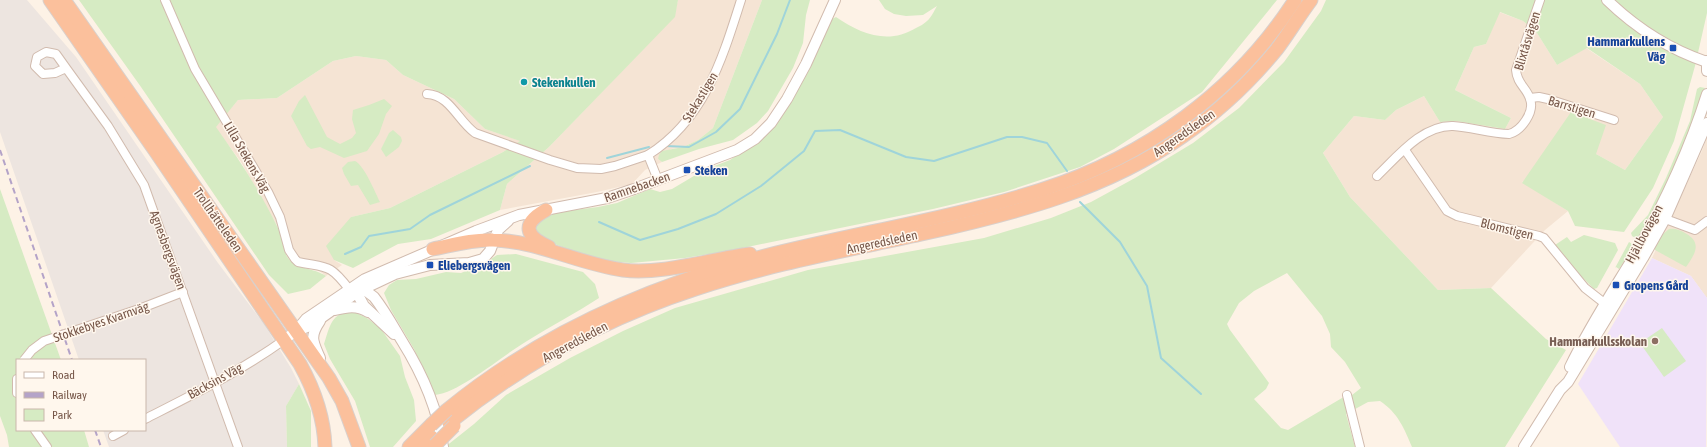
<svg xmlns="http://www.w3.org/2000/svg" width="1707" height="447" font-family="'Asap Condensed',sans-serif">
<rect width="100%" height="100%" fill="#fdf2e6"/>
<g fill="#f5e4d4">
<polygon points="678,0 762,0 713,128 698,140 683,147 671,149 658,159 662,162 645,170 632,184 597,192 500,210 507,184 549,147 674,17"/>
<polygon points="1499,12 1523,21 1537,33 1557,65 1586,48 1640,84 1663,117 1625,170 1596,154 1522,182 1568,211 1545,230 1491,288 1438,290 1350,197 1323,153 1354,116 1385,120 1396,110 1424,96 1440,122 1456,121 1505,129 1511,118 1455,90 1474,47 1486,44"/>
<polygon points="356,56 386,60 403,75 454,99 485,129 521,141 503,152 390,208 351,217 334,260 342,265 326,276 318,270 300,267 288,258 278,227 241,162 215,127 238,100 277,98 333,61"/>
<polygon points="1707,137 1707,298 1691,276 1652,258 1702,151"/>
</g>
<polygon fill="#ede5e0" points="0,0 27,0 76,57 218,263 264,324 291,368 299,384 286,406 287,447 109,447 103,430 145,430 145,360 79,360 0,132"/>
<polygon fill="#f0e2f9" points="1652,258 1691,276 1707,298 1706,447 1620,447 1578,384"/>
<g fill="#d6ebc3" fill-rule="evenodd">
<path d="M79 0H678L675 17 549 147 507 184 500 210 431 239 398 244 353 268 334 260 326 246 351 217 390 208 503 152 520 141 485 129 454 99 403 75 386 60 356 56 333 61 277 98 238 100 216 127C238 158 260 191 277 226 282 235 283 251 288 258 296 269 314 268 326 276L310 289 288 294 269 275 141 87Z"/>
<polygon points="762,0 810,0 806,15 803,43 793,68 768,111 757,123 733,140 699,149 662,162 658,159 659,155 662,151 683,147 698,140 713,128"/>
<path d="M879 0H1277L1202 92 1114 149 1080 167 1004 192 933 209 728 251 685 258 631 263 598 260 557 245 540 237 534 227 550 213 598 207 617 203 650 189 660 192 672 189 704 170 730 160 762 137 807 71 832 19 836 17C861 34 888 45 916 28 920 26 924 24 927 21 931 18 934 11 937 6L923 15 906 16 894 14 885 9Z"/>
<path d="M1326 0H1707V13L1695 66 1674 141 1653 188 1624 232 1575 226 1568 211 1522 183 1571 112 1606 125 1596 154 1625 170 1663 117 1640 84 1587 48 1557 65 1537 33 1523 21 1500 12 1486 44 1474 47 1455 90 1511 118 1505 129 1456 121 1440 122 1424 96 1396 110 1385 120 1354 116 1323 153 1350 197 1438 290 1491 288 1546 339 1566 350 1505 447H1412C1404 428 1398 413 1380 401L1368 402 1346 414 1355 447H445L474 424 506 395 570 358 623 331 675 308 808 270 984 238 1051 218 1091 202 1135 178 1193 143 1239 108 1284 62 1321 11ZM1287 273 1322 316 1330 334 1331 347 1345 362 1361 388 1352 395 1350 393 1347 395 1288 430 1281 428 1254 399 1266 389 1269 383 1230 330 1227 324 1239 303 1254 291Z"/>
<polygon points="1700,87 1705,88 1677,161 1651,217 1637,239 1632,236 1631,233 1648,215 1666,178 1690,121 1697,89"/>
<polygon points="305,95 327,137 340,144 352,138 356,133 352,119 353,110 369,105 384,99 392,106 386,114 379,134 367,151 344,158 320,147 311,149 307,146 291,116 299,101"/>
<polygon points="393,130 401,137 402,141 399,147 386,157 381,149 389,133"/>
<path d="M355 161C364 165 375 192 380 202L370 205 358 185 351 186 344 174 342 168 348 162Z"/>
<polygon points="0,189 61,360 17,360 17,430 84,430 89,447 9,447 7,435 0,416"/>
<path d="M1669 229C1675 228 1680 230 1685 233 1702 242 1696 253 1686 267L1655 250 1654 247 1662 235Z"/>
<polygon points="1584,235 1615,243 1618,250 1597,288 1594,289 1581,276 1555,245 1567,237 1571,242"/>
<polygon points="1629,242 1634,245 1632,250 1619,269 1616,267 1615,268"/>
<path d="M516 254 583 272 595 284 599 298C576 313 551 326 527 341 503 355 461 392 435 395L414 349 391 310 384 293 389 285 397 280 416 279 446 272 461 273 485 263 497 255Z"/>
<path d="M352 311 367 318 381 329 400 356 405 377 414 400 416 421 393 447H370L355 401 330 359 324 344C330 326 331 313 352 311Z"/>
<polygon points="1662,328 1686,361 1664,377 1640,343"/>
<polygon points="299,384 311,411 311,447 287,447 286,406"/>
</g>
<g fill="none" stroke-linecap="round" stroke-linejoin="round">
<g stroke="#9fd4da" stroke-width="2">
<polyline points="666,146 689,147 716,132 740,109 777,34 790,0"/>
<polyline points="607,158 649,147"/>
<polyline points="1080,202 1120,242 1147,286 1161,358 1201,394"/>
<polyline points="599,222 640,240 678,229 716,214 761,186 804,151 815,131 840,130 906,157 934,161 1007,137 1022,137 1047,143 1067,171"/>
<polyline points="345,254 361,247 369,236 410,229 430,215 530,166"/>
</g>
<g stroke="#d1bbae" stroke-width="10">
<g id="minor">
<path d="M165 0 195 69 268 192 280 217 289 250 295 259 298 262C327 268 329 263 349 289"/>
<polyline points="66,68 56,54 46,52 37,57 35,66 43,74 55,73 66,68 108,126 144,185 238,447"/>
<path d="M427 94C450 95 458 121 475 133L550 160 577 168 601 169 615 166 648 155"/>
<polyline points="1530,98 1539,97 1548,99 1614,120"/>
<polyline points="1405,150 1447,211 1457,216 1539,236 1544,238 1585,288 1608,306"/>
<path d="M1377 176C1397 157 1422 125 1453 126 1472 127 1490 134 1509 134 1521 131 1535 112 1530 99 1527 88 1517 84 1516 70L1540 0"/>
<path d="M658 180 648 155C704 120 722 60 741 0"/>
<polyline points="1660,217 1695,230 1707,221"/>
<polyline points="139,309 183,292"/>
<polyline points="17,379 17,393"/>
<polyline points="1347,395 1360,447"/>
<path d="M145 419C192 395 241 371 284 340"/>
<polyline points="35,430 47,447"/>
<polyline points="113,436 124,430"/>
</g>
</g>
<g stroke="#d1bbae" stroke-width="12">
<g id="tertiary">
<path d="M1607 0C1636 28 1668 49 1707 62"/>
<polyline points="1707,61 1707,71"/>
<path d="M358 291H366L374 297C385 311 393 326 402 341 422 373 438 409 443 447"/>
<polyline points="359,291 358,295 364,306 394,334"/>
<path d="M335 310C347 307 357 305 368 312"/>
<path d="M320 321C309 337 313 342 320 358"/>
<polyline points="296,331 310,326 359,291 395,274 430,265 469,263 483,259 490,251 498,230 508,221"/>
<polyline points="284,340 296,331 306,319 365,279 476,231 519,215 607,198 634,189 737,150 755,139 771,123 787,99 806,64 835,0"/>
<path d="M1570 367C1589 327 1613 291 1636 253 1664 204 1690 148 1707 94"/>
<polyline points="1524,447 1560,390 1568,382 1643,258 1665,219 1707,123"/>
</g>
</g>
<g stroke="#d9d0cc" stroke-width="15">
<g id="trunk">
<path d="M50 0 156 152 300 364C315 391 324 417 325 447"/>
<polyline points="64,0 329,378 342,401 359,447"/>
<path d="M546 210C521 224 525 236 549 247"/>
<path d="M433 249C453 245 473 239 493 240 538 241 579 264 623 270 661 275 711 259 750 254"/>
<path d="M447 410C536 337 642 289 753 259 849 234 946 220 1041 190 1145 157 1236 92 1295 0"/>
<path d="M449 423C522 364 606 318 695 289 770 264 849 250 926 233 1016 213 1106 190 1183 136 1218 112 1250 82 1277 49 1289 33 1299 16 1311 0"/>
<polyline points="409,447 431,425"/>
<polyline points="424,447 433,438"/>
</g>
</g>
<use href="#minor" stroke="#fff" stroke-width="8"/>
<use href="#tertiary" stroke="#fff" stroke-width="10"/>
<use href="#trunk" stroke="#fbc09c" stroke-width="13"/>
<g stroke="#b4a3c8" stroke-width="2" stroke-dasharray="6 4" stroke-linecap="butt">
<polyline points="0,150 72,360"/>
<polyline points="95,430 101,447"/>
</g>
<g stroke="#d1bbae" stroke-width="10" stroke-linecap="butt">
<polyline id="minor-bridge" points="24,360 32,350 44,341 139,309"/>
</g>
<g stroke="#d9d0cc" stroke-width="15" stroke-linecap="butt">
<g id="trunk-bridge">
<polyline points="431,425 447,410"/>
<polyline points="435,445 454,426"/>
</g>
</g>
<use href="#minor-bridge" stroke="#fff" stroke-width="8"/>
<use href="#trunk-bridge" stroke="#fbc09c" stroke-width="13"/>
</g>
<g fill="#1a4fb4" stroke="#fff7ed" stroke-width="1.5">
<rect x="1669" y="44" width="8" height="8" rx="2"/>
<rect x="683" y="166" width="8" height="8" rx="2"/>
<rect x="426" y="261" width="8" height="8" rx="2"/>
<rect x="1612" y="281" width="8" height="8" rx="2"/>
</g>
<circle fill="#0f9aa8" stroke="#fff7ed" stroke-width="1.5" cx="524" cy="82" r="4"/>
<circle fill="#8d6e63" stroke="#fff7ed" stroke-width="1.5" cx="1655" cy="341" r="4"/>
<g text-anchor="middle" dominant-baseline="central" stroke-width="3" stroke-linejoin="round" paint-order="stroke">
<g font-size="13" fill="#775749" stroke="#fff7ed">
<text transform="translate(1527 41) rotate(-73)">Blixtåsvägen</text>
<text transform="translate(700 97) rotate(-59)">Stekastigen</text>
<text transform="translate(1572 107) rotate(17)">Barrstigen</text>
<text transform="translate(1184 133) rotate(-35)">Angeredsleden</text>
<text transform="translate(247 157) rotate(60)">Lilla Stekens Väg</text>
<text transform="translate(637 187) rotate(-19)">Ramnebacken</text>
<text transform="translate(218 220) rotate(55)">Trollhätteleden</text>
<text transform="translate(1507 229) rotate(14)">Blomstigen</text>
<text transform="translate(1644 234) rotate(-62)">Hjällbovägen</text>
<text transform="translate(882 242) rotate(-12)">Angeredsleden</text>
<text transform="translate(168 250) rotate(70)">Agnesbergsvägen</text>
<text transform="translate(101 322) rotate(-19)">Stokkebyes Kvarnväg</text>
<text transform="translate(575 342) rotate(-28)">Angeredsleden</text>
<text transform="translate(215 381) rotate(-29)">Bäcksins Väg</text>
</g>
<g font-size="13" font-weight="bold" fill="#164399" stroke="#fff7ed" text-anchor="start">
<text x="1665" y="41" text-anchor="end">Hammarkullens<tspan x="1665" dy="15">Väg</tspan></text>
<text x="695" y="170">Steken</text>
<text x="438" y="265">Eliebergsvägen</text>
<text x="1624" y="285">Gropens Gård</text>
</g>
<g font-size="13" font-weight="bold" fill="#0d838f" stroke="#fff7ed" text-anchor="start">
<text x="532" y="82">Stekenkullen</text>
</g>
<g font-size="13" font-weight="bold" fill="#785e54" stroke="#fff7ed" text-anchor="end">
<text x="1647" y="341">Hammarkullsskolan</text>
</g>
</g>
<rect x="16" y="359" width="130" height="72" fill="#fff7ed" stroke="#c9b7ab"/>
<rect x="24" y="372" width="20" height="6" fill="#ffffff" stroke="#c9b7ab"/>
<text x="52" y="379" font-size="12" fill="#775749">Road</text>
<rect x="24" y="392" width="20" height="6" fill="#b4a3c8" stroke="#c9b7ab"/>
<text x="52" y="399" font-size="12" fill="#775749">Railway</text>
<rect x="24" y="409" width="20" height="12" fill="#d6ebc3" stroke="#c9b7ab"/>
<text x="52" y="419" font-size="12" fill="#775749">Park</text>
</svg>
